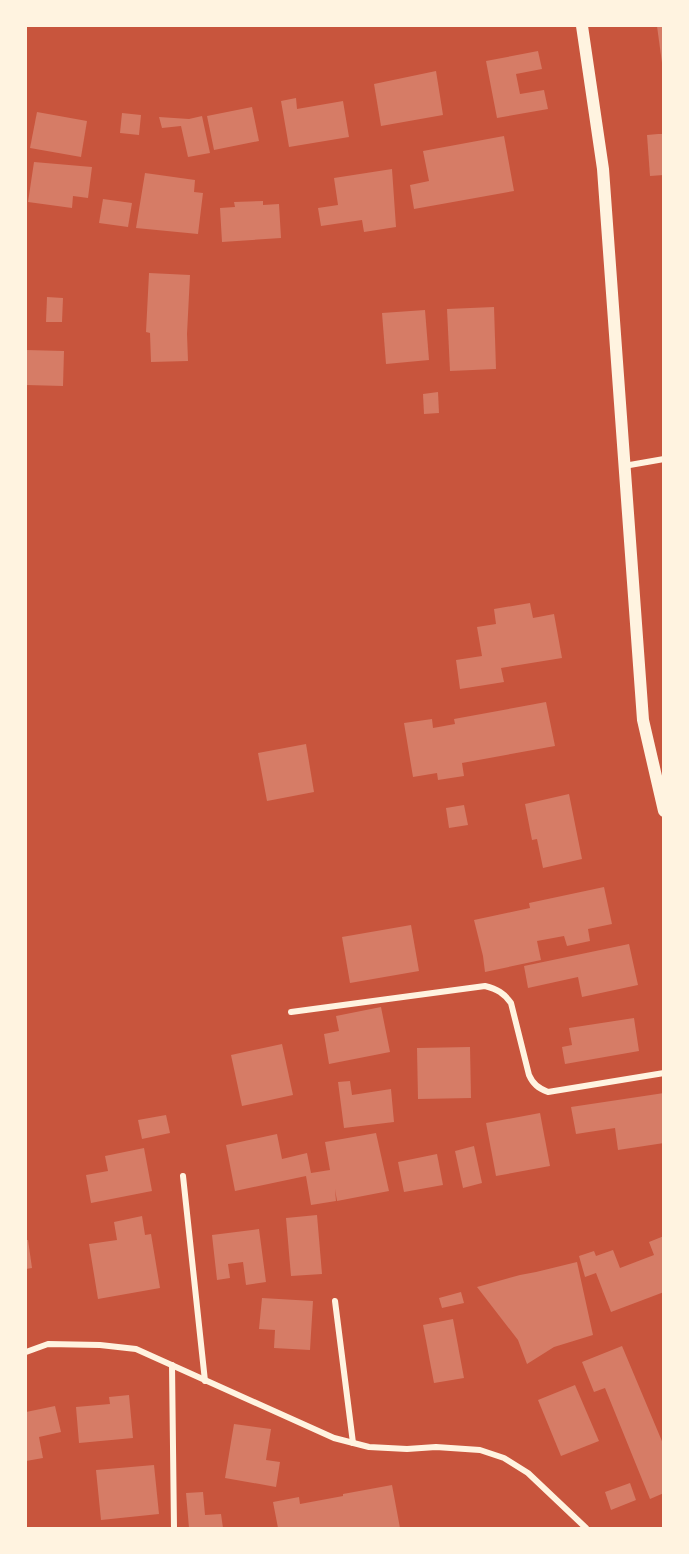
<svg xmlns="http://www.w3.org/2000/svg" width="689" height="1554" font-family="'Space Grotesk',sans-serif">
<rect width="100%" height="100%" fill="#c8553d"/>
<g fill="#d67c66">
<polygon points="657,26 664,26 664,63 662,63"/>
<polygon points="538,51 542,69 516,74 520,94 544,90 548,109 497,118 486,61"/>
<polygon points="436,71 443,115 381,126 374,84"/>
<polygon points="296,98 297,109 343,101 349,137 289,147 281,101"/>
<polygon points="252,107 259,141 214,150 207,116"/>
<polygon points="37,112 87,121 81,157 30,148"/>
<polygon points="122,113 141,115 139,135 120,133"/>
<polygon points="202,116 210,153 188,157 181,126 162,128 159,117 189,119"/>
<polygon points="658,134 664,134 664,175 650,176 647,135"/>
<polygon points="504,136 514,191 414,209 410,185 429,181 423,151"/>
<polygon points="34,162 92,167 88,198 73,196 72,208 28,202"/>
<polygon points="392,169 396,227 364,232 362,220 321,226 318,208 338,205 334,178"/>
<polygon points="145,173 195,180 194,192 203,193 198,234 136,228"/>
<polygon points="103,199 132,203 128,227 99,223"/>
<polygon points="263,201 263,205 279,204 281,238 222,242 220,208 235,207 234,202"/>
<polygon points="149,273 190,275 187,334 188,361 151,362 150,333 146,332"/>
<polygon points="47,297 63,298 62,322 46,322"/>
<polygon points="494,307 496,369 450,371 447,309"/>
<polygon points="425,310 429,360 386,364 382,313"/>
<polygon points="26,350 64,351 63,386 26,385"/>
<polygon points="438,392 439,413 424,414 423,394"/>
<polygon points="530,603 533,618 554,614 562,658 501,668 504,682 460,689 456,660 482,656 477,627 496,624 494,609"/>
<polygon points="546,702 555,746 462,763 464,776 438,780 437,773 413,777 404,723 432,719 433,728 455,724 454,719"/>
<polygon points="306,744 314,792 267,801 258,753"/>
<polygon points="569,794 582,859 543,868 537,839 532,840 525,804"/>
<polygon points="464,805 468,825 449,828 446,808"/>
<polygon points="604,887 612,924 588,929 590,941 567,946 564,936 537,941 541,960 485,972 483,956 474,920 530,908 529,903"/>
<polygon points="411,925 419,971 350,983 342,937"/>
<polygon points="629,944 638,985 582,997 578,977 528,988 524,966"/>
<polygon points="381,1007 390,1052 329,1064 324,1034 339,1031 336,1016"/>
<polygon points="634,1018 639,1051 565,1064 562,1047 572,1045 569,1028"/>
<polygon points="282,1044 293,1095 242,1106 231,1055"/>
<polygon points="470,1047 471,1098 418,1099 417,1048"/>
<polygon points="350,1081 352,1095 391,1089 394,1122 344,1128 338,1082"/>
<polygon points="664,1093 664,1143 618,1150 615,1128 576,1134 571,1107"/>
<polygon points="540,1113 550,1166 496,1176 486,1123"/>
<polygon points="166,1115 170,1133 142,1139 138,1120"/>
<polygon points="376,1133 389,1191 337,1201 335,1189 336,1201 311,1205 306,1176 235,1191 226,1145 277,1134 282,1159 307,1153 311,1173 330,1170 325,1142"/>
<polygon points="474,1146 482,1183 463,1188 455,1151"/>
<polygon points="144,1148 152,1191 91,1203 86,1175 108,1171 105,1156"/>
<polygon points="437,1154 443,1185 404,1192 398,1162"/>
<polygon points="317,1215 322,1274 291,1276 286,1218"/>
<polygon points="142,1216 145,1235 151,1234 160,1288 98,1299 89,1244 117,1240 114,1222"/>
<polygon points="259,1229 266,1282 246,1285 243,1262 228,1264 230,1278 217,1280 212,1235"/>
<polygon points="664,1236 664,1292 611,1312 596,1273 585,1277 579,1256 594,1251 596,1256 613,1250 620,1268 654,1255 649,1242"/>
<polygon points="26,1240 28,1240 32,1268 26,1269"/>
<polygon points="577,1262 593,1335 554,1347 527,1364 518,1340 477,1287 520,1275 536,1272"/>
<polygon points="461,1292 464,1303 442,1308 439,1298"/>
<polygon points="262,1298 313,1301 310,1350 274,1348 275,1330 259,1329"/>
<polygon points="453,1319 464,1378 434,1383 423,1325"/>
<polygon points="622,1346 664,1446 664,1493 650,1499 605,1388 594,1392 582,1362"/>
<polygon points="575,1385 599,1441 561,1456 538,1400"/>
<polygon points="129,1395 133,1438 79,1443 76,1407 110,1404 109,1397"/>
<polygon points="55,1406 61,1432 39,1437 43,1458 26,1461 26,1412"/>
<polygon points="234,1424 271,1429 266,1460 280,1462 276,1487 225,1478"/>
<polygon points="154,1465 159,1514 101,1520 96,1470"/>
<polygon points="630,1483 636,1500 611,1510 605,1492"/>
<polygon points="392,1485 400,1528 278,1528 273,1502 299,1497 300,1504 343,1496 343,1494"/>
<polygon points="203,1492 205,1515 221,1514 223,1528 189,1528 186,1493"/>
</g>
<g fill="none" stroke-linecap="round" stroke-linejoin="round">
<g stroke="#fff3e0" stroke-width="6">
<polyline points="624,466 664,459"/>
<path d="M291 1012 485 986C497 989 504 993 511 1003L529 1075C533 1084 538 1088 548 1092L664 1073"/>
<polyline points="183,1176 205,1381"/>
<polyline points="335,1301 353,1443"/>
<polyline points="26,1352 48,1344 100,1345 136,1349 334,1438 369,1447 407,1449 436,1447 480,1450 504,1458 528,1473 586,1528"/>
<polyline points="172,1365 174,1528"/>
</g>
<polyline stroke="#fff3e0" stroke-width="12" points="582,26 603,169 643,720 664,811"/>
</g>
<rect width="689" height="1554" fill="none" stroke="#fff3e0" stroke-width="54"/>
</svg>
